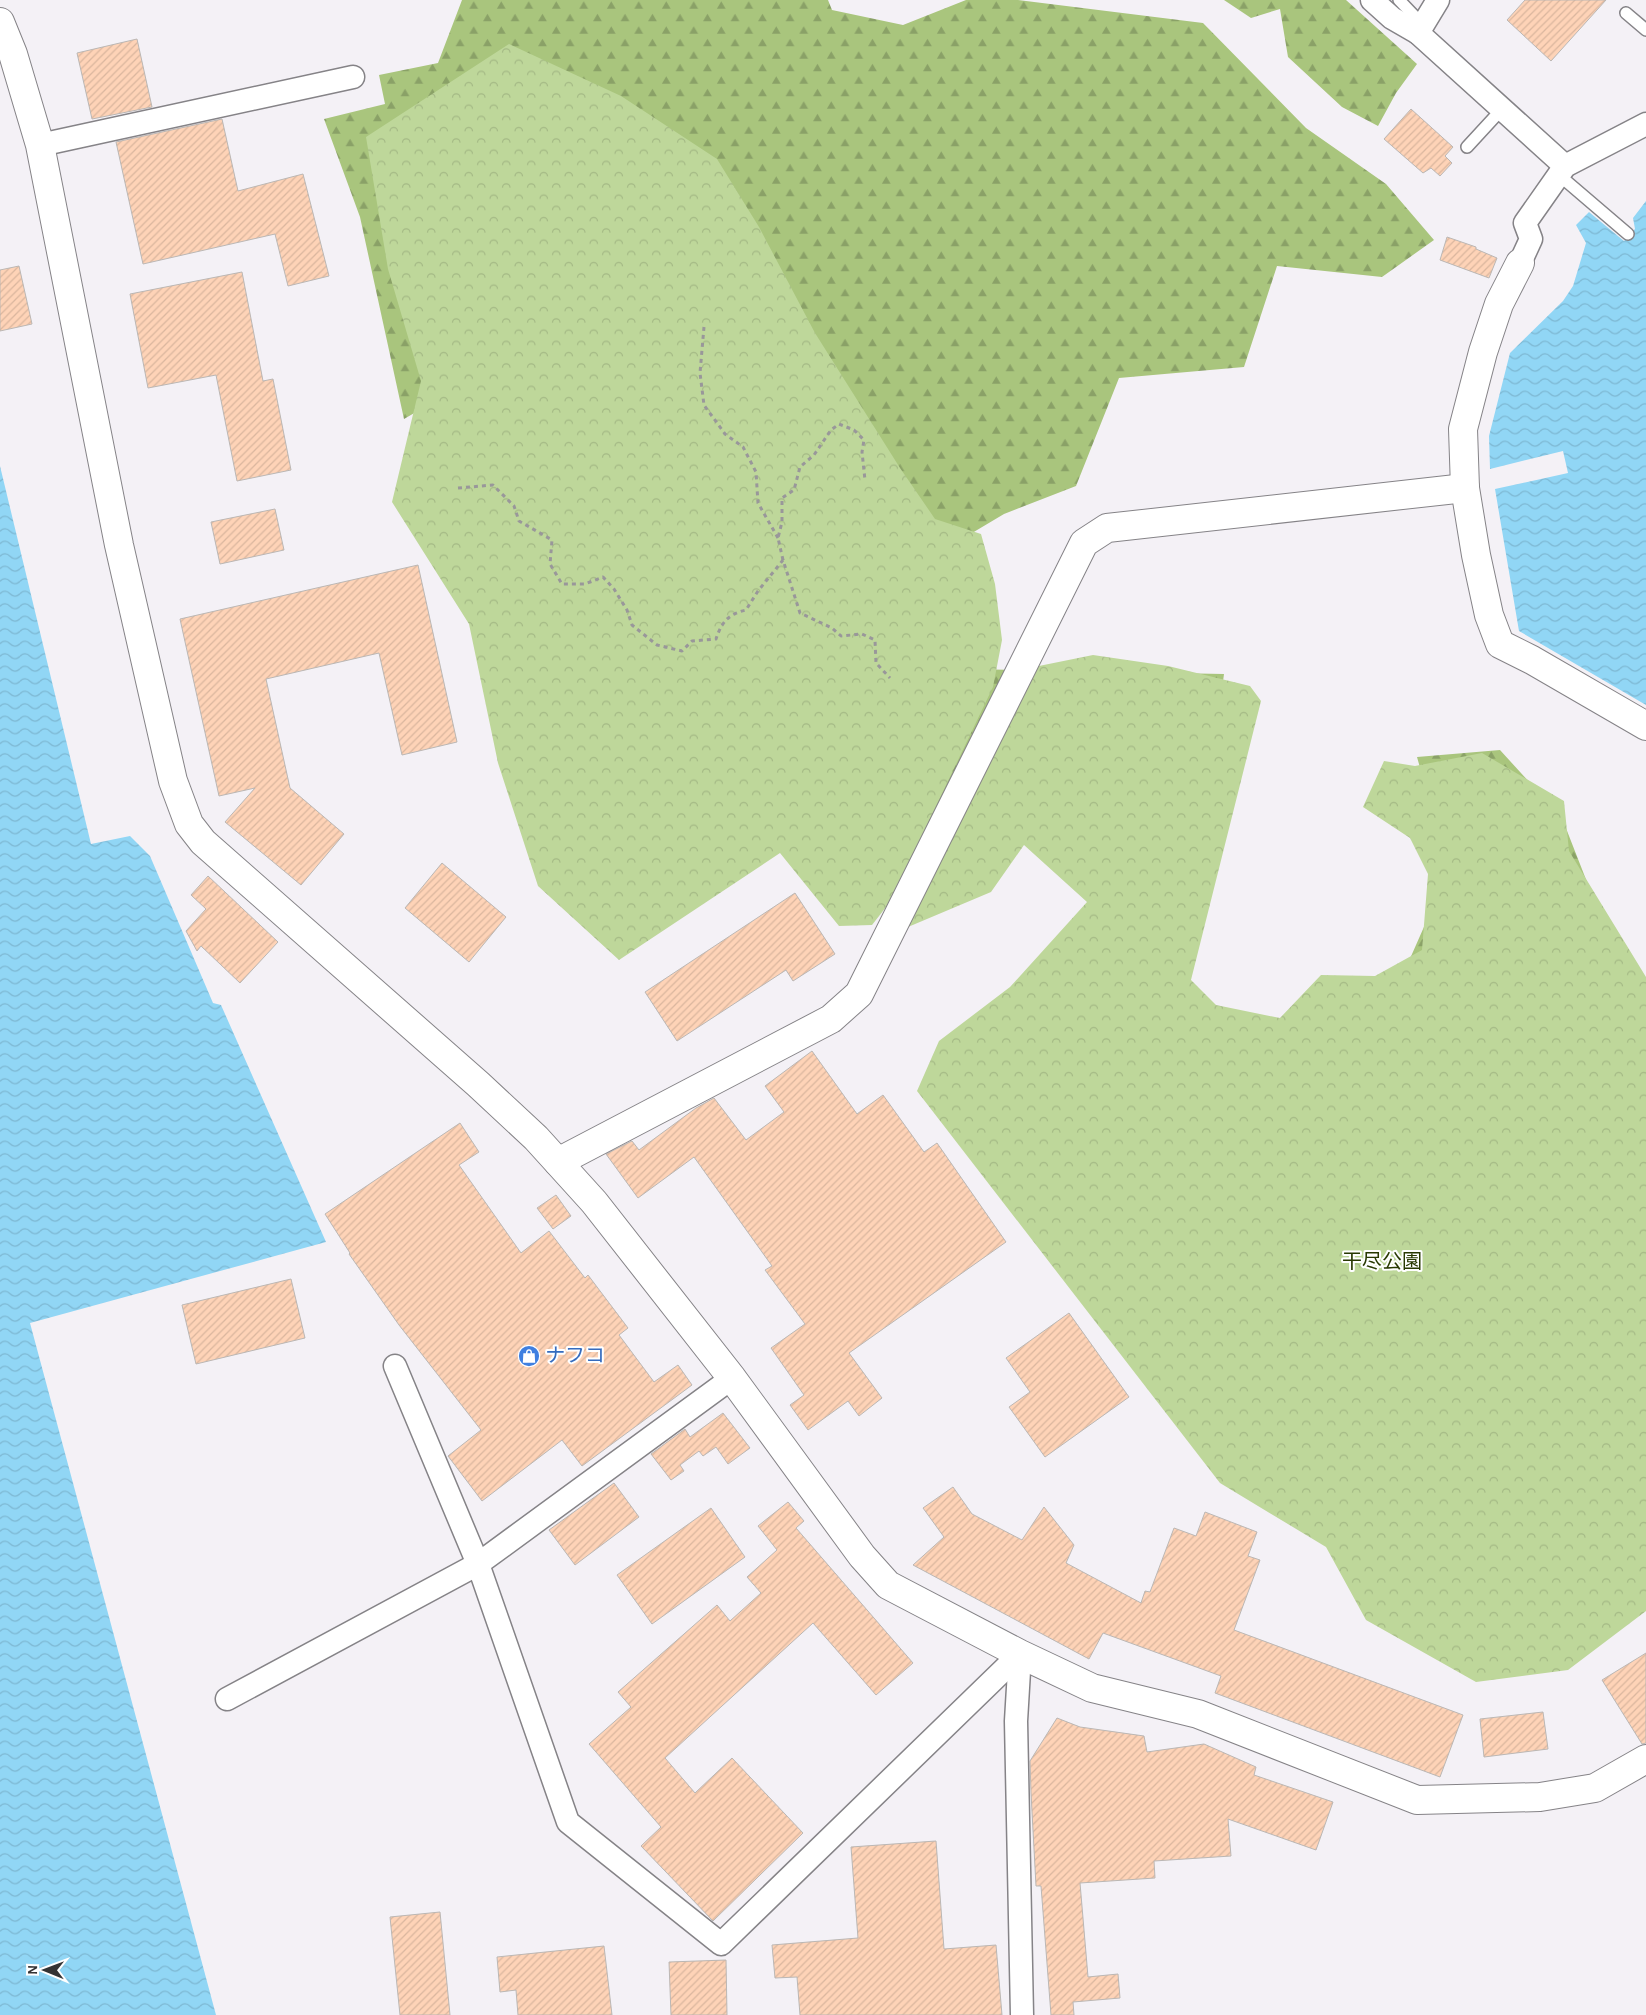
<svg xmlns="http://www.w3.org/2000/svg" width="1646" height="2015" font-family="'Alegreya Sans','Noto Sans JP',sans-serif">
<defs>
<pattern id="forest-firs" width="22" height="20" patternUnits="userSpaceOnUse" patternTransform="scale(1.25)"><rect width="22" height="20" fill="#a9c57d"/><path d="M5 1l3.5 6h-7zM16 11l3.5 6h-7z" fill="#8aa167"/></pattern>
<pattern id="park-crowns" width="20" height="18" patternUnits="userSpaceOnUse" patternTransform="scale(1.25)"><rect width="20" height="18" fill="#bed79a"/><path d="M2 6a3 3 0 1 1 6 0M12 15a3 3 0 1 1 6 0" fill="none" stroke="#a4b985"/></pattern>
<pattern id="water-waves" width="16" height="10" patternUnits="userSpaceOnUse" patternTransform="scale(1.25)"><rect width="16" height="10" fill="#91d6f5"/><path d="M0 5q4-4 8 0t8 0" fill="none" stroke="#7eb8d3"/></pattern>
<pattern id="building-hatch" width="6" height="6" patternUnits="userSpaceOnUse" patternTransform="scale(1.25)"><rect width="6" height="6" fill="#fed3b7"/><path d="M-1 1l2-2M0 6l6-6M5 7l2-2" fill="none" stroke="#dab69e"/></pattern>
</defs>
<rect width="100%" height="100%" fill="#f4f1f6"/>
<g fill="url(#forest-firs)">
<polygon points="462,0 828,0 832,10 903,25 966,0 1018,0 1203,23 1306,128 1386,184 1434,240 1382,277 1277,266 1244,367 1119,378 1076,486 1004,514 962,539 969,669 1224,674 1183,979 1231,1037 1405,970 1449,870 1417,757 1500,750 1562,818 1635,1005 1646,1571 1105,898 1031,818 882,900 549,335 404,419 360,217 324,119 385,104 379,75 438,63"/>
<polygon points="1224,0 1346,0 1417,64 1396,93 1378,126 1342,107 1288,57 1280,9 1251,18"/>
</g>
<g fill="url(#park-crowns)">
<polygon points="509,44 621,96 717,159 759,227 815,333 900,468 935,519 981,534 995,584 1002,640 993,687 890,902 872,925 839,926 780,853 619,960 538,886 498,763 469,624 392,502 421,381 388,269 366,137"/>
<polygon points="1093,655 1168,666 1250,686 1261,701 1191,980 1216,1005 1280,1018 1321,975 1375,976 1422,950 1428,874 1410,838 1363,807 1384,761 1415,766 1482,753 1564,801 1569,851 1646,977 1646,1611 1568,1670 1476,1682 1366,1620 1326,1547 1220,1483 917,1091 939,1041 1010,987 1087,902 1024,845 991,892 908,927 1029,668"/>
</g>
<g fill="url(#water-waves)">
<polygon points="1646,201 1646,705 1519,631 1495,489 1568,473 1563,451 1490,469 1489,436 1510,353 1563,301 1573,286 1586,243 1576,225 1589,212 1624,241 1635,229 1633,218"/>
<polygon points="0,466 91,844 130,836 150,856 213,1003 221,1005 326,1242 30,1323 216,2015 0,2015"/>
</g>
<g fill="url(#building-hatch)" stroke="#bbb7b4">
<polygon points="1525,0 1606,0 1551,61 1507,20"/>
<polygon points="137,39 152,107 92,119 77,53"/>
<polygon points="1411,109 1453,147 1445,156 1452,163 1440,176 1431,168 1423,173 1384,139"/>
<polygon points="222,119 238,191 303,174 329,276 288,286 275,234 143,264 116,142"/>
<polygon points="1447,237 1476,247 1476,249 1497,258 1489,278 1440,260"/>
<polygon points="19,266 32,324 0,331 0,270"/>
<polygon points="242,272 263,381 273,379 291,470 237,481 216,375 148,388 130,294"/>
<polygon points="275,509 284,550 220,564 211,522"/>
<polygon points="418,565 457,742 402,755 379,653 266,679 290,788 344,834 301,885 225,822 255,788 219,796 180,619"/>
<polygon points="442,863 506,917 469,962 405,908"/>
<polygon points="208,876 278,942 240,983 201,946 197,951 186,931 206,909 191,895"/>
<polygon points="795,893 835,954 793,981 786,970 677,1041 645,992"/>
<polygon points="812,1051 857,1114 883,1095 924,1152 937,1143 1006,1242 849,1353 882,1398 859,1416 848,1401 808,1430 790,1405 804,1395 771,1348 805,1324 765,1270 772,1266 694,1157 638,1198 606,1154 632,1141 639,1150 696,1108 714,1098 746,1140 784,1112 765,1086"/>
<polygon points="460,1123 479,1152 459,1165 521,1253 549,1231 585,1278 588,1275 628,1328 619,1335 654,1382 678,1365 692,1385 582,1466 562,1440 482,1501 448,1456 481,1430 399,1325 349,1254 350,1253 325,1214"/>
<polygon points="556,1195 571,1216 553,1229 537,1208"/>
<polygon points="291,1279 305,1338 196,1364 182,1305"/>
<polygon points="1069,1313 1129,1397 1045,1457 1009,1407 1030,1392 1006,1358"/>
<polygon points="723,1413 750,1448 728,1464 716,1447 703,1456 699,1451 680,1465 684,1471 671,1480 651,1454 685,1429 690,1437"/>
<polygon points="614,1483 639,1517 575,1565 549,1530"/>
<polygon points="953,1487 972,1514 1022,1540 1044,1507 1074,1545 1066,1563 1141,1603 1145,1591 1150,1592 1174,1528 1196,1536 1205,1512 1257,1532 1248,1556 1260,1560 1234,1630 1463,1715 1440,1777 1215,1693 1221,1676 1103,1633 1089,1659 913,1565 944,1537 923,1508"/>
<polygon points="788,1502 804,1521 796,1528 913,1663 876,1695 813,1623 665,1758 695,1793 732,1758 803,1833 713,1921 641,1846 661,1827 589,1744 631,1707 618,1692 717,1605 730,1621 761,1593 747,1577 777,1550 758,1526"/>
<polygon points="711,1508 745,1557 652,1624 617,1575"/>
<polygon points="1646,1653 1646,1743 1642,1744 1602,1680"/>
<polygon points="1543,1712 1548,1749 1484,1757 1480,1719"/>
<polygon points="1057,1718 1080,1727 1144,1736 1147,1752 1204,1744 1256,1767 1254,1775 1333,1802 1316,1850 1228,1819 1231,1856 1154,1861 1155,1878 1080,1883 1088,1977 1118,1974 1120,1998 1073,2002 1074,2015 1051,2015 1041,1886 1036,1886 1031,1793 1030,1761"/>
<polygon points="936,1841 944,1949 996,1945 1002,2015 800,2015 797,1977 775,1978 772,1945 858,1938 851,1847"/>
<polygon points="440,1912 450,2015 400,2015 390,1917"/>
<polygon points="604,1946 612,2015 518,2015 516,1990 500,1992 497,1957"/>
<polygon points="726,1960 727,2015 671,2015 669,1962"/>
</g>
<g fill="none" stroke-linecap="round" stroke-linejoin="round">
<g stroke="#858387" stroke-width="14">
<g id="service">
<polyline points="1399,0 1423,25"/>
<polyline points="1626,13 1646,30"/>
<polyline points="1467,147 1502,109"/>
<polyline points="1559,175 1628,234"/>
</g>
</g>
<g stroke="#858387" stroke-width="25">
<g id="minor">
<polyline points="1372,0 1392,18 1418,33"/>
<polyline points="1438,0 1418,33 1565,166"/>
<polyline points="40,145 353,77"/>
<polyline points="1520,263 1531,239 1525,223 1565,166 1646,124"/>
<polyline points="732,1378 478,1564 568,1822 721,1944 1020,1654"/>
<polyline points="1020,1654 1016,1721 1022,2015"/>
<polyline points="227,1699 478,1564 395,1366"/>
</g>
</g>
<g stroke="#858387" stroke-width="30">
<g id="tertiary">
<polyline points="0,22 13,54 40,145 119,545 173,781 189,824 203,842 478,1084 536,1138 594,1202 732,1378 862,1556 888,1585 1020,1654 1092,1688 1198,1714 1417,1800 1540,1797 1595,1788 1646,1759"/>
<polyline points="1520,263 1499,304 1483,352 1463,429 1465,488 1476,555 1489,615 1500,644 1532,660 1646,726"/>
<polyline points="558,1162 831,1019 859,994 1084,543 1107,528 1465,488"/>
</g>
</g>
<g stroke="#99979a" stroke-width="3" stroke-dasharray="4 4" stroke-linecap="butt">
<polyline points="704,327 700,373 704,405 725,434 743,447 756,472 758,503 778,538"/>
<path d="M458 488 493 485 514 506 519 521 552 540 550 564 562 584H585L603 577 614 589 627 610 632 625 657 645 682 651 692 641 716 639C722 621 729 614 746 610L758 591 783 560 800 613 832 628 841 636 862 634 875 640 876 663 890 678"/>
<polyline points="783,560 778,538 782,522 782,498 794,490 800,467 814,455 831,430 839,424 854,430 864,440 862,452 865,480"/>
</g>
<use href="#service" stroke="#fff" stroke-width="11"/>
<use href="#minor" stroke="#fff" stroke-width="22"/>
<use href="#tertiary" stroke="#fff" stroke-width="28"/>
</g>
<defs>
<g id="shop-disc" transform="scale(1.125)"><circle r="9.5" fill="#3f7fe0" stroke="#fff"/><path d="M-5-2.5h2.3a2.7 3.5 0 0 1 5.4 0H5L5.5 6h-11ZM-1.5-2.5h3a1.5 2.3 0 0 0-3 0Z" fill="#fff"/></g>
</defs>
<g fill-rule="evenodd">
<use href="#shop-disc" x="529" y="1356"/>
</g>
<g text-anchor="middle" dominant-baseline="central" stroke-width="4" stroke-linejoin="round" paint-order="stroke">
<g font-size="20" fill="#283902" stroke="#fff">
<text x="1382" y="1262">干尽公園</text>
</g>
<g font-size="20" fill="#366cbe" stroke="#fff" text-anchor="start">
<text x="545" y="1356">ナフコ</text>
</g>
</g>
<g transform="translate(45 1970) rotate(271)" stroke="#ffffff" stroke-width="4" paint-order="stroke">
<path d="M0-4L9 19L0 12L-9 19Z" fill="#343334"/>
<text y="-8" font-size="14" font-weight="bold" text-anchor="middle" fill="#343334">N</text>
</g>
</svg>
